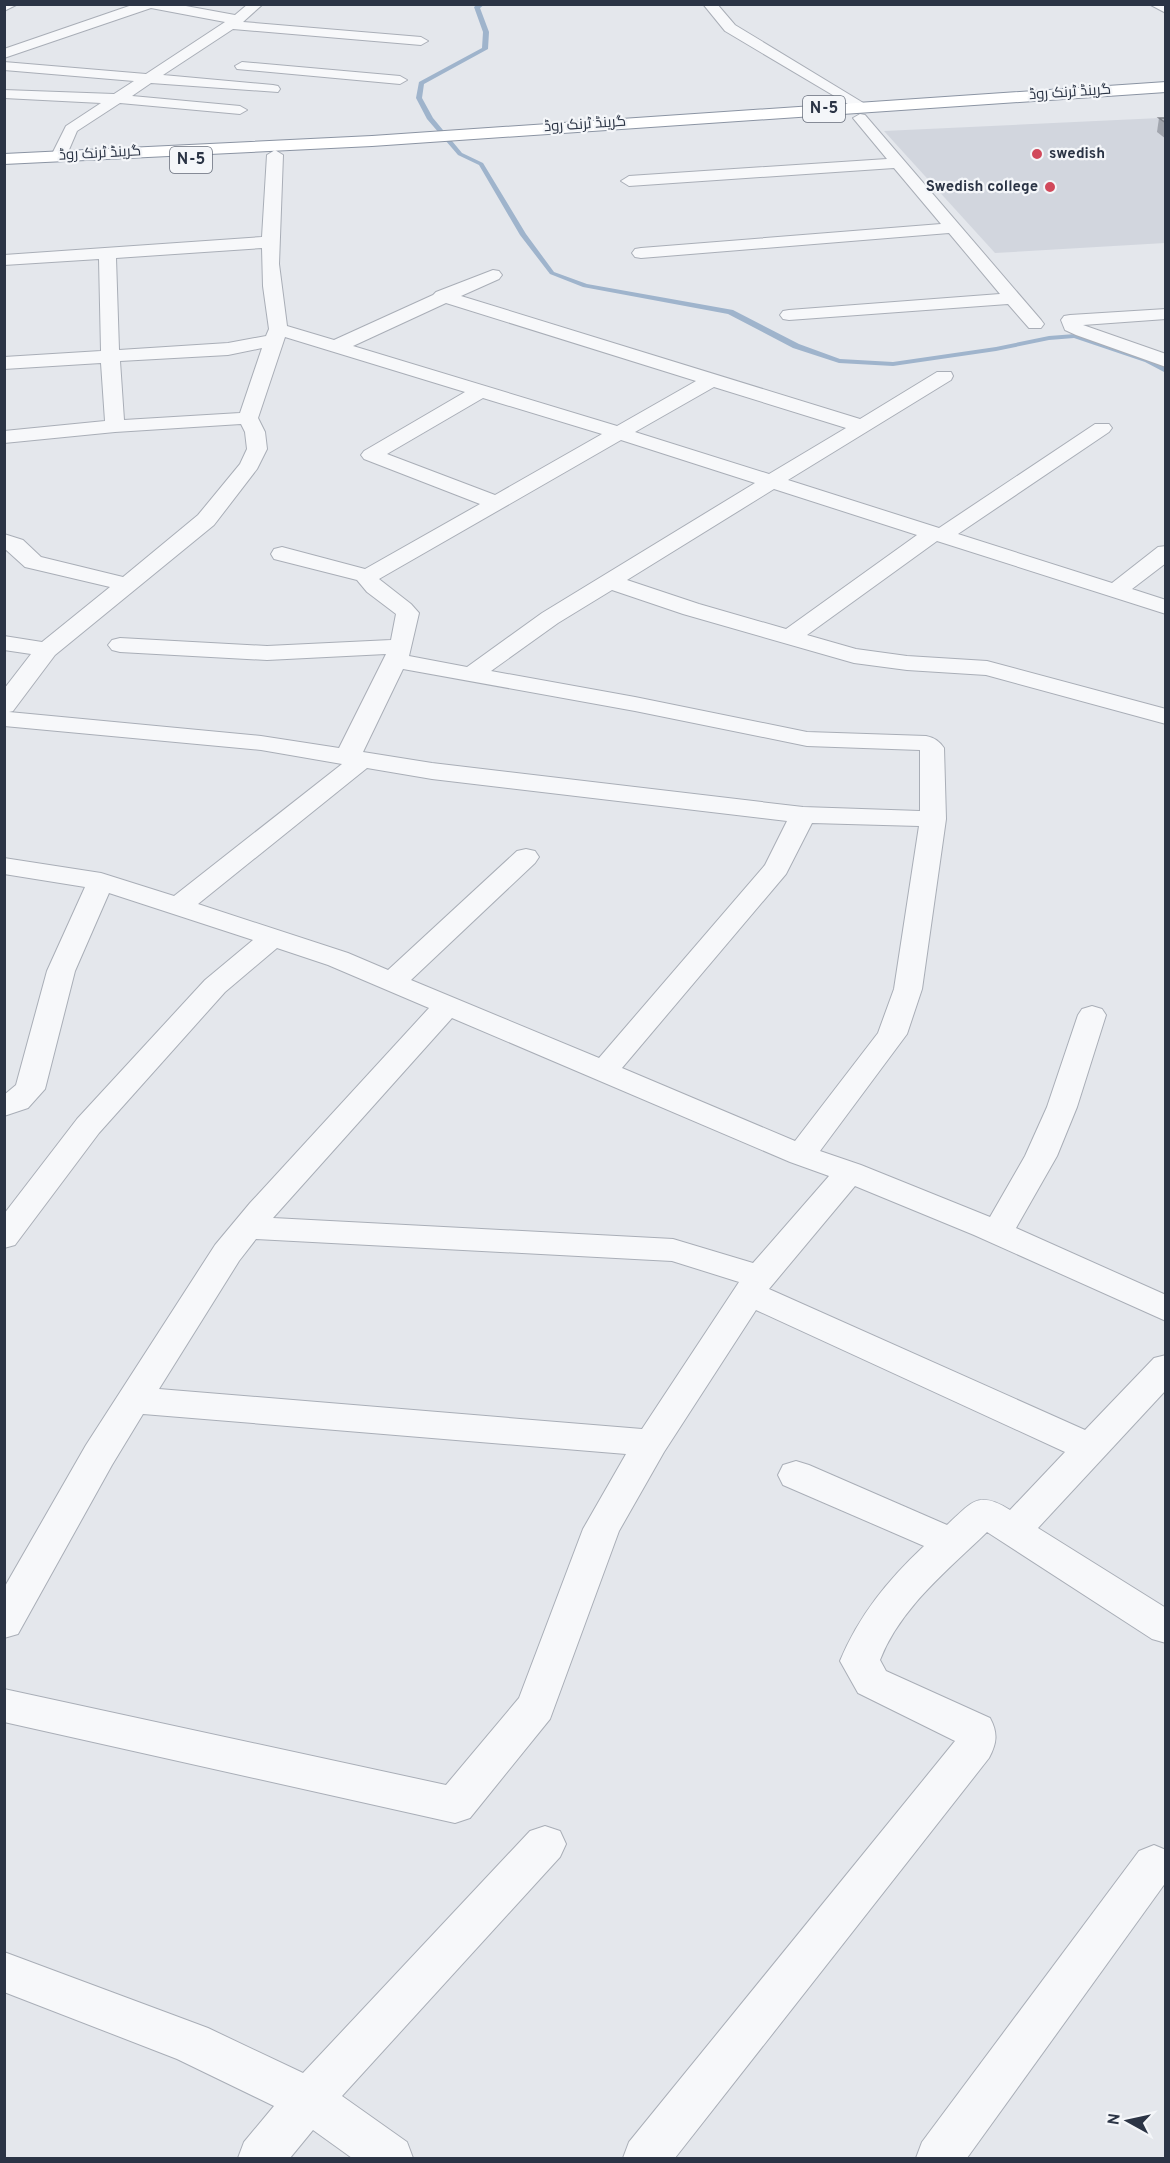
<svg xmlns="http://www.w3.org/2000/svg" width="1170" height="2163" font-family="Overpass,Cairo,sans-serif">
<rect width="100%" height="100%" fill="#e4e7ec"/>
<polygon fill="#d2d6de" points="1160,118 1166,123 1165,243 995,253 884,131"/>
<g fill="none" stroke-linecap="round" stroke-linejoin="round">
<polygon fill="#9fb4cc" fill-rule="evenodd" points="478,4 485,4 480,8 489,32 488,49 424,84 422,98 433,118 462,153 483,163 526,234 554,272 587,284 733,310 799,344 840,359 893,362 996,347 1049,336 1075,334 1151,358 1166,367 1166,373 1145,362 1074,338 1049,340 996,351 893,366 839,363 793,348 728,314 583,287 550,274 520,235 479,165 458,155 427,119 416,98 419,82 482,48 483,32 474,7"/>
<g stroke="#a9aeb7" stroke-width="2">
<g id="street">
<polygon points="4,4 18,4 4,11"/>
<polygon points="135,4 175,4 235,15 248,4 263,4 243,22 421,37 428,41 421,45 233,29 163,75 273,85 278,86 280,89 278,92 151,83 132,96 240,106 247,110 240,114 120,103 77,131 65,159 53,159 51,156 66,126 101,103 4,98 4,90 114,94 134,81 4,70 4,62 146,74 225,22 151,8 4,58 4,49"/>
<polygon points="703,4 717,4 735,25 870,107 863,111 858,110 725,31"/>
<polygon points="1149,4 1166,4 1166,13"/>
<polygon points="242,62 400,76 407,80 400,84 237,69 235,66"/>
<polygon points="860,114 865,115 1041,320 1044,324 1041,328 1029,328 1008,304 789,320 783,319 780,315 783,311 789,310 1000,294 949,233 641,258 635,257 632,253 635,249 641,248 941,224 894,168 629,186 621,181 629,176 887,159 853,118"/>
<path d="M275 150 283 155 279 264 287 326 334 340 433 295 436 292 493 270 499 271 502 275 499 279 461 296 860 419 937 372H951L953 376 951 380 788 480 939 528 1095 424H1109L1112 428 1109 432 958 534 1112 583 1158 547 1166 546V563L1132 589 1166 600V614L937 541 807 635 856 649 907 656 987 661 1166 709V724L986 675 907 670 854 663 683 614 612 590 558 623 491 671 635 697 807 732 926 736C935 738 939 741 944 748L946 819 922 989 907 1034 820 1151 861 1165 990 1217 1025 1156 1047 1107 1078 1015 1082 1009 1092 1006 1102 1009 1106 1015 1077 1107 1057 1156 1016 1228 1166 1295V1321L974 1235 855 1186 769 1289 1085 1430 1154 1358 1166 1355V1390L1038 1528 1166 1608V1643L1152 1639 987 1532C948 1570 900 1608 880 1660L886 1671 990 1718C998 1733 997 1743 989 1758L675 2158H623L629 2142 955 1741 858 1693 840 1661C859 1615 888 1580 924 1546L783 1485 778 1475 783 1465 796 1461 809 1465 947 1525C972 1502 978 1490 1010 1510L1065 1452 756 1310 664 1452 619 1531 550 1719 470 1818 455 1823 4 1722V1689L446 1785 519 1698 583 1529 626 1454 143 1414 112 1465 18 1634 4 1638V1588L86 1445 215 1245 250 1203 429 1008 328 965 277 948 225 992 99 1133 15 1245 4 1248V1214L77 1119 205 980 253 940 109 893 75 971 45 1089 28 1108 4 1116V1095L16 1085 47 971 85 887 4 874V858L101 873 174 896 342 764 261 750 4 726V689L31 654 4 650V636L42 642 110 587 25 567 4 548V534L23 540 41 557 123 577 198 515 240 464 247 449 245 432 241 424 115 432 4 443V431L105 421 101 363 4 369V357L101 351 99 259 4 265V255L262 237 267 155ZM262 248 263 286 269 329 266 336 228 343 119 350 116 258ZM446 303 696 381 617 426 353 346ZM285 337 465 392 364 451 361 455 364 459 480 504 365 569 282 547 274 549 271 554 274 559 357 580 367 592 396 614 391 640 267 646 120 638 112 640 108 645 112 650 120 652 267 660 386 654 339 748 261 736 9 712 13 711 55 655 214 525 257 469 267 449 265 432 258 418ZM262 348 240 413 124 420 120 361 228 355ZM714 387 846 428 769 474 635 432ZM483 398 602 434 495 495 387 454ZM621 440 755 483 542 613 467 667 409 656 419 613 411 604 379 579ZM774 489 917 535 786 629 699 604 627 580ZM403 669 635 711 807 746 920 750V811L803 807 432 763 363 752ZM367 768 432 779 787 821 765 865 599 1058 411 980 535 863 539 857 535 851 526 849 517 851 388 970 348 953 198 904ZM812 823 919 826 894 989 878 1033 795 1141 622 1068 786 874ZM452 1018 790 1162 829 1176 753 1263 673 1239 273 1218ZM256 1239 672 1261 739 1282 642 1429 159 1389 239 1261Z"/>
<polygon points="1166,309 1166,319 1083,325 1166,354 1166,367 1076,335 1065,330 1061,320 1064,316 1070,315"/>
<polygon points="545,1826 560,1831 566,1844 560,1857 342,2096 407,2142 413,2158 352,2158 313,2130 290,2158 238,2158 244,2142 274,2106 177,2059 4,1992 4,1952 208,2028 303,2073 530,1831"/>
<polygon points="1154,1845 1166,1850 1166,1882 967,2158 916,2158 922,2142 1139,1851"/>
</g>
</g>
<g stroke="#8b94a3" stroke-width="2">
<polygon id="highway" points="1166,82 1166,92 372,146 4,164 4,154 372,136"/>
</g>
<use href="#street" fill="#f7f8fa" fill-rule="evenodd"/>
<use href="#highway" fill="#fff" fill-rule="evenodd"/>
</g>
<polygon fill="#a1a5ae" points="1159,118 1166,118 1166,139 1157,132"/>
<polygon fill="#bbc0ca" stroke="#83868d" stroke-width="1.5" points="1159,118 1166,118 1166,123"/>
<g fill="#d1495b" stroke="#f4f6f9" stroke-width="2">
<circle cx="1037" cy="154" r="6"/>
<circle cx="1050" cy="187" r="6"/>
</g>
<g text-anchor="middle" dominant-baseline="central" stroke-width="4.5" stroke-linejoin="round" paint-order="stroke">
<g font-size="15" fill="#2b3445" stroke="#f4f6f9">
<text transform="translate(1070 93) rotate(-4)">گرینڈ ٹرنک روڈ</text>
<text transform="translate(585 125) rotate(-4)">گرینڈ ٹرنک روڈ</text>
<text transform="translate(100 154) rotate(-3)">گرینڈ ٹرنک روڈ</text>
</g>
<g font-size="15" font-weight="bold" fill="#2b3445" stroke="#f4f6f9" text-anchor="start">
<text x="1049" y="154">swedish</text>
<text x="1038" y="187" text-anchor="end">Swedish college</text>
</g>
<g fill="#f4f6f9" stroke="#676e7b" stroke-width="1.5">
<rect x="803" y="96" width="42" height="26" rx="4.5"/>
<rect x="170" y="147" width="42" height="26" rx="4.5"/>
</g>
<g font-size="16" font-weight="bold" fill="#2b3445">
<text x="824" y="109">N-5</text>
<text x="191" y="160">N-5</text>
</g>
</g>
<rect width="1170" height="2163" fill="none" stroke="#2b3445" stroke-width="12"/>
<g transform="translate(1128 2121) rotate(278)" stroke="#f4f6f9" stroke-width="4.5" paint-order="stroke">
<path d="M0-4.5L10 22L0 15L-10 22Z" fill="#2b3445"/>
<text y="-9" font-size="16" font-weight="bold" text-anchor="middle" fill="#2b3445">N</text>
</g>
</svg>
